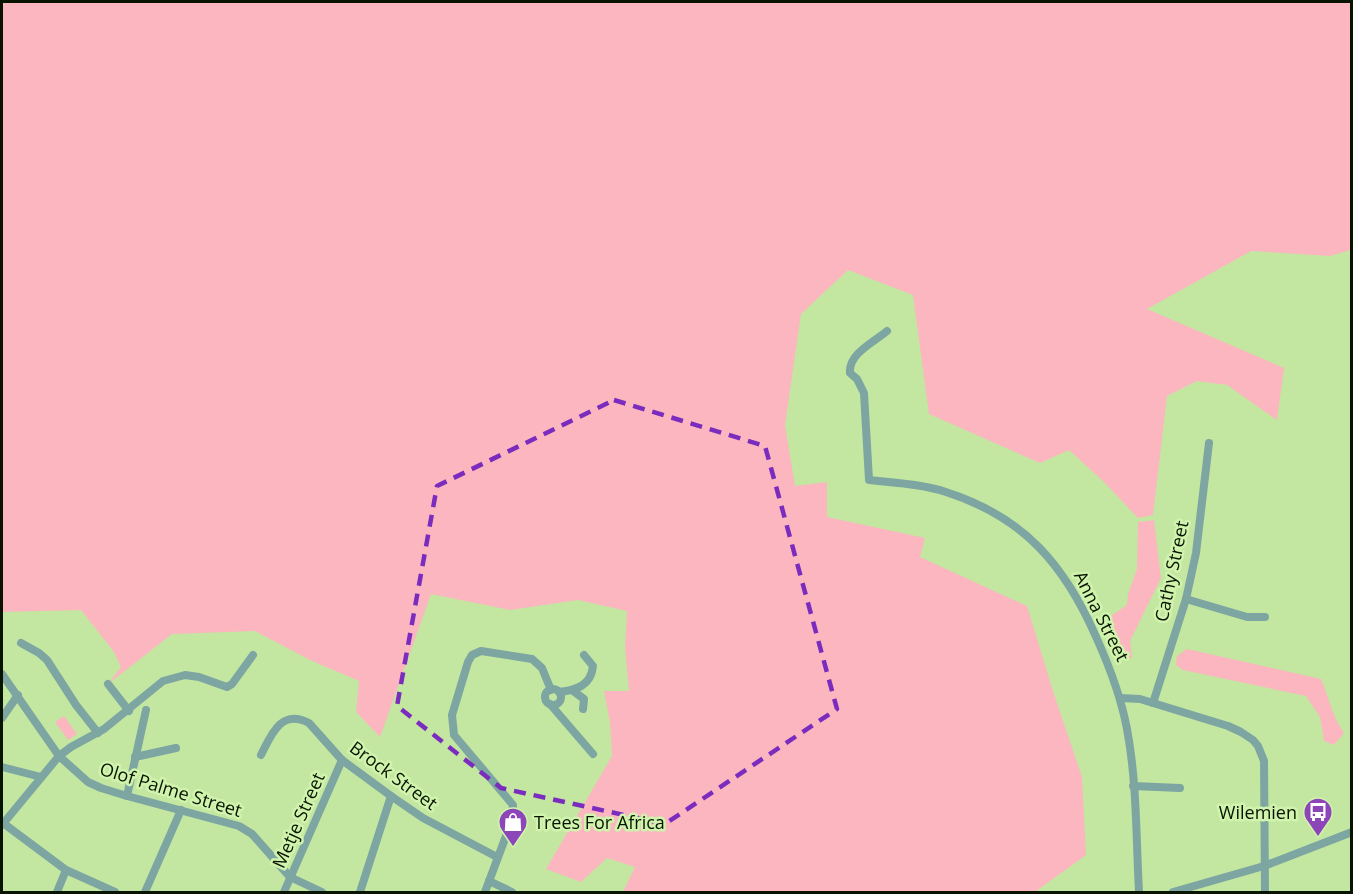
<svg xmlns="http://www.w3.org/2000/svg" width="1353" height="894" font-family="'Open Sans',sans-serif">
<rect width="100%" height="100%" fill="#c3e7a0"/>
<g fill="#fbb6bf">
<polygon points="2,2 1351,2 1351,250 1330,256 1251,251 1147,309 1284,368 1277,420 1227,385 1197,381 1167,396 1153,515 1138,518 1104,482 1069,450 1040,463 929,414 913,295 848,270 801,314 785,425 795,486 827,482 827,517 925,538 920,557 1027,606 1053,691 1082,777 1086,855 1035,892 623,892 635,867 607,858 581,882 546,869 612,756 610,722 604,691 629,691 625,648 627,611 578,600 510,610 431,594 380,737 356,712 359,681 310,660 255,631 172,634 108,684 121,667 114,652 81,610 2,612"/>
<polygon points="1154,520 1161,578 1130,641 1132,658 1118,660 1102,622 1127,605 1128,594 1137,569 1138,522"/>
<path d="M1187 649 1321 679C1329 697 1332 716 1344 733L1334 745 1324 741 1320 717 1306 696 1183 670 1176 665 1177 656Z"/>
<polygon points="64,716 77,734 68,740 55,722"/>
</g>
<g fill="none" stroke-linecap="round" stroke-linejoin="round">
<g stroke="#7da6a3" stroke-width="8">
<path d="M887 331C874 342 848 354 850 373L857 379 864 393 869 480C895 483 921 484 946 492 1024 517 1065 565 1097 639 1110 668 1121 697 1127 729 1137 782 1136 838 1139 892"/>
<polyline points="1186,599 1247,617 1265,617"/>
<polyline points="21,643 39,653 47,660 76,705 98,733"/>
<polyline points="2,674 59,756 88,782 101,788 127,796 239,826 252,834 290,877 322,892"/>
<polyline points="108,684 129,711"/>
<circle cx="553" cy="697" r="8"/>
<polyline points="572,690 584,699 583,709"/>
<path d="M559 692C576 690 591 686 593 666L584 655"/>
<polyline points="1121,698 1140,699 1228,726 1241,732 1253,740 1258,746 1264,761 1265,892"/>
<polyline points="1153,703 1186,599 1196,553 1209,443"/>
<polyline points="550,704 593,754"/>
<polyline points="2,718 18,695"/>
<path d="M261 755C271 735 281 708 309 723L342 760 391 796 423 818 497 857"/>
<polyline points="135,757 176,748"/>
<polyline points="2,767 41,777"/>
<polyline points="1133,786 1180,788"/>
<polyline points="127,796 146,710"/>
<polyline points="3,823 66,870 115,892"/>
<polyline points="2,825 59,756 71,747 104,729 163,681 185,675 199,677 227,687 232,684 253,655"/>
<polyline points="489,881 512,892"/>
<polyline points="57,892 66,870"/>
<polyline points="145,892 181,810"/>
<polyline points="284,892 342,760"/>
<polyline points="360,892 391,796"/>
<polyline points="485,892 512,820 513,805 454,735 452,715 468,662 472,655 481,651 532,659 542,668 551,690"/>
<polyline points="1173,892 1264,866 1352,832"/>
</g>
</g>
<path fill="none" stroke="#7b2cbf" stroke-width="4.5" stroke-dasharray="12 8" stroke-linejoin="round" d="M614 400 765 446 837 709 665 824 501 788 397 706 437 486Z"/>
<defs>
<g id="bus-pin" transform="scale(1.5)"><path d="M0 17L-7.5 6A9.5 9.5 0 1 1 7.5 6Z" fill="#8d46b9" stroke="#d0f4ad"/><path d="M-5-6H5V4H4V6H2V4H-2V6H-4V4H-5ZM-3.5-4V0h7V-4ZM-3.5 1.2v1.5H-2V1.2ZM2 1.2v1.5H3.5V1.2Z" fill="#fff"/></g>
<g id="shop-pin" transform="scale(1.5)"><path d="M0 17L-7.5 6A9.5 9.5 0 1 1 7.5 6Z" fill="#8d46b9" stroke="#d0f4ad"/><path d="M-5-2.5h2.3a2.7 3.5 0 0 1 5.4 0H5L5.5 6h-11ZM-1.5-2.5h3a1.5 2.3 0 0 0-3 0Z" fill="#fff"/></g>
</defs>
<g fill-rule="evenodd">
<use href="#bus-pin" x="1318" y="812"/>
<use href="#shop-pin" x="513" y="822"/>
</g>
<g text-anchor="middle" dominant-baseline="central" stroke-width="5" stroke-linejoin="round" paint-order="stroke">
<g font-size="18" fill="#081400" stroke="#d0f4ad">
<text transform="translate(1171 571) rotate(-78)">Cathy Street</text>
<text transform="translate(1102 616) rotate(63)">Anna Street</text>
<text transform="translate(394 775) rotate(36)">Brock Street</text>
<text transform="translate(171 789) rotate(17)">Olof Palme Street</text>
<text transform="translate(298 820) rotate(-66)">Metje Street</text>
</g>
<g font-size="18" fill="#081400" stroke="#d0f4ad" text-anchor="end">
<text x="1297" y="812">Wilemien</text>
<text x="534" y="822" text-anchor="start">Trees For Africa</text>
</g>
</g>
<rect width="1353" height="894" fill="none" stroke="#081400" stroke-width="6"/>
</svg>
